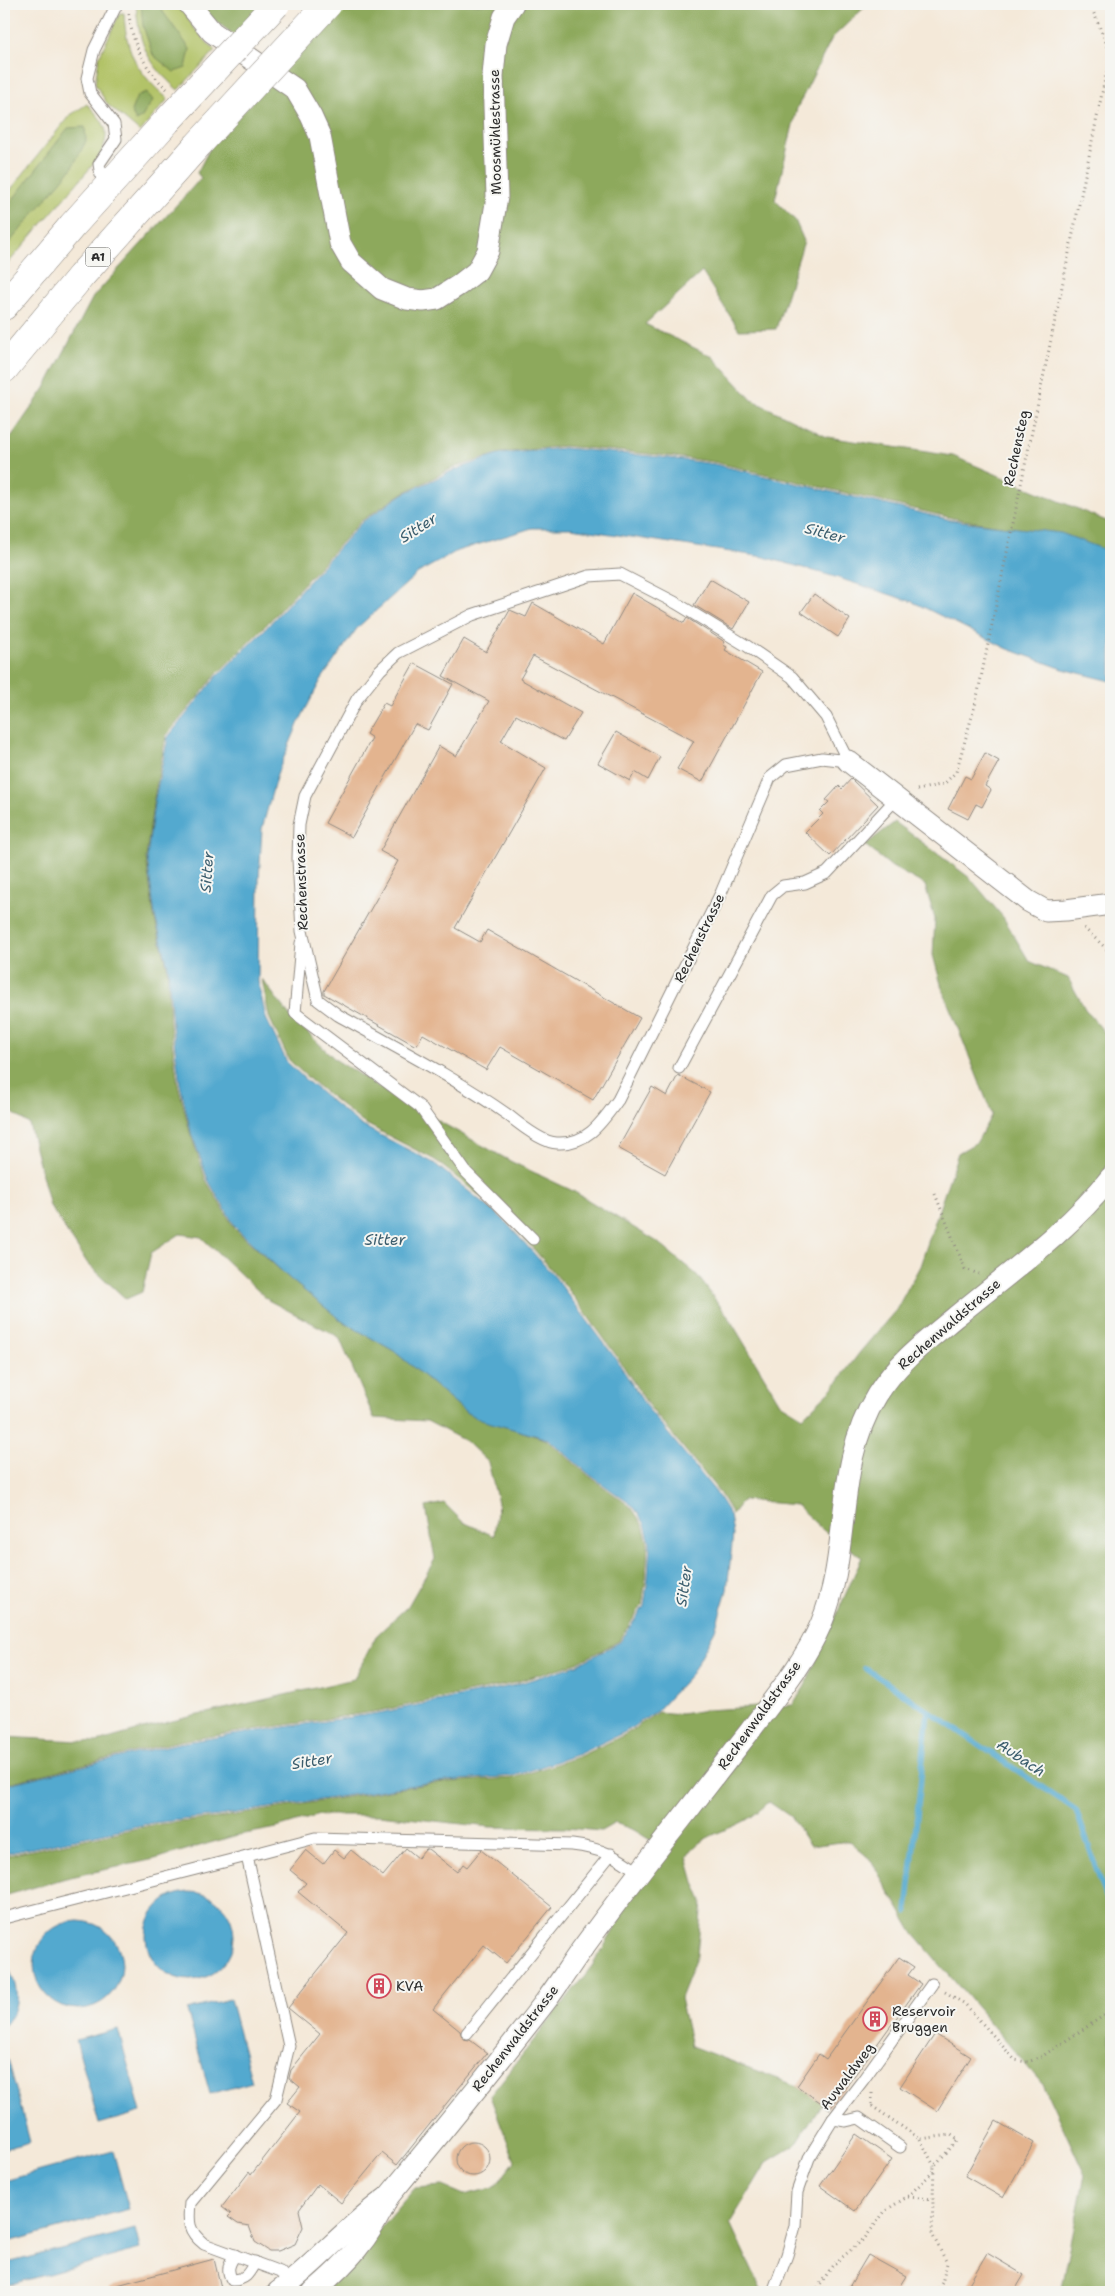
<svg xmlns="http://www.w3.org/2000/svg" width="1115" height="2296" font-family="'Shantell Sans',sans-serif">
<rect width="100%" height="100%" fill="#f6f6f2"/>
<filter id="ink" filterUnits="userSpaceOnUse"><feTurbulence type="fractalNoise" baseFrequency=".02" numOctaves="2"/><feDisplacementMap in="SourceGraphic" scale="10" xChannelSelector="R" yChannelSelector="G"/><feConvolveMatrix kernelMatrix="1 2 1 2 8 2 1 2 1" color-interpolation-filters="sRGB"/></filter>
<filter id="wash" filterUnits="userSpaceOnUse"><feTurbulence type="fractalNoise" baseFrequency=".0096" numOctaves="4" result="noise"/><feDisplacementMap in="SourceGraphic" scale="20" xChannelSelector="R" yChannelSelector="G"/><feGaussianBlur stdDeviation="1.12" result="paint"/><feColorMatrix in="noise" values="0 0 0 0 0 0 0 0 0 0 0 0 0 0 0 0 0 1.4 0 .05"/><feComposite in="paint" operator="in"/></filter>
<g filter="url(#wash)">
<rect width="100%" height="100%" fill="#f4e9d9"/>
<g fill="#b2c367" stroke="#6e7749">
<path d="M136 4H179L193 27 215 51 178 90C147 62 139 46 136 4Z"/>
<path d="M120 13H124C126 54 138 73 168 99L140 132 108 105 95 84 99 57Z"/>
<path d="M87 104C108 125 112 134 97 160L4 268V198L69 116Z"/>
</g>
<g fill="#8da95c" stroke="#5c6a44">
<polygon points="141,4 158,5 190,49 186,68 174,72 153,55 143,26"/>
<polygon points="199,4 263,4 234,35 204,12"/>
<polygon points="342,4 868,4 832,38 797,108 775,200 795,220 804,241 776,329 739,330 702,272 645,324 713,357 752,400 827,437 953,456 1111,523 1111,555 1037,532 952,518 714,462 660,455 564,446 501,453 453,468 403,493 361,521 265,626 216,675 166,736 153,803 146,858 154,916 167,966 170,1026 178,1084 190,1132 206,1180 235,1229 290,1279 342,1321 394,1351 467,1413 547,1440 589,1476 631,1507 643,1525 648,1543 646,1578 642,1605 619,1641 577,1663 510,1684 379,1711 179,1741 4,1784 4,1737 97,1742 172,1721 354,1679 376,1636 408,1606 435,1559 426,1507 444,1503 463,1522 494,1536 498,1503 488,1462 467,1442 427,1421 374,1418 339,1337 268,1300 201,1237 180,1234 151,1253 142,1292 126,1299 88,1264 50,1206 29,1124 4,1107 4,447 45,388 93,297 201,178 197,173 210,148"/>
<polygon points="146,92 153,100 142,117 136,121 131,111 137,96"/>
<polygon points="85,127 86,141 72,168 4,249 4,211 68,128"/>
<path d="M895 822 970 878 1003 917 1029 961 1068 978 1085 1009 1111 1040V2292H1061L1085 2175 1044 2086 914 1934 870 1859 849 1841 810 1846 791 1817 769 1802C763 1807 757 1813 751 1817 731 1831 699 1834 687 1857L694 1882 702 1901 697 1955 680 1998 691 2046 797 2086 822 2103 795 2145 767 2162 730 2223 762 2292H325L415 2188 443 2186 464 2195 494 2188 515 2161 490 2096 592 1966 619 1922 626 1901 655 1843 634 1830 615 1823 601 1831 566 1828 490 1827 379 1815H319L277 1828 234 1836 155 1859 66 1878 4 1896V1856L152 1825 218 1818 433 1783 514 1778 580 1756 626 1734 658 1712 681 1714 706 1710 793 1705 805 1686 862 1557 823 1530 796 1505 743 1500 732 1514 717 1489 648 1405 618 1358 568 1289 505 1216 435 1160 362 1122 309 1079 289 1060 269 1017 262 979 288 1014 336 1060 390 1094 512 1162 573 1191 656 1241 697 1275 729 1318 780 1403 803 1417 833 1388 860 1352 896 1310 920 1266 958 1153 977 1142 992 1114 942 988 933 955 935 919 925 885 892 867 865 845Z"/>
</g>
<g fill="#52a9cf" stroke="#3e6a7d">
<polygon points="564,448 660,457 714,464 951,520 1061,533 1111,552 1111,681 1063,669 1008,649 913,602 832,576 764,557 571,528 532,528 457,551 418,573 358,627 321,680 299,722 277,774 262,829 259,879 258,981 266,1018 287,1062 307,1081 361,1125 434,1163 503,1219 555,1277 616,1359 646,1406 715,1491 730,1515 733,1535 727,1590 715,1630 692,1673 657,1711 625,1732 579,1754 514,1776 433,1782 218,1816 152,1823 4,1854 4,1785 179,1743 379,1713 511,1686 577,1665 620,1642 644,1606 648,1578 650,1543 645,1524 633,1506 590,1475 548,1439 481,1420 467,1413 394,1351 342,1321 290,1279 236,1228 208,1180 191,1132 180,1084 172,1026 168,966 155,916 147,858 154,803 168,737 217,676 266,628 362,522 403,494 454,470 501,454"/>
<circle cx="190" cy="1936" r="44"/>
<circle cx="78" cy="1965" r="44"/>
<path d="M4 1961C18 1982 23 2006 4 2026Z"/>
<polygon points="230,1999 252,2082 210,2094 187,2010"/>
<polygon points="118,2029 141,2112 99,2124 76,2040"/>
<polygon points="8,2059 30,2142 4,2149 4,2060"/>
<polygon points="113,2151 129,2209 4,2243 4,2181"/>
<polygon points="135,2229 140,2249 4,2286 4,2264"/>
</g>
<g fill="none" stroke-linecap="round" stroke-linejoin="round">
<g stroke="#52a9cf" stroke-width="5.5">
<polyline points="865,1668 1076,1810 1111,1910"/>
<polyline points="907,1912 928,1710"/>
</g>
</g>
<g id="blocks">
<g fill="#e3b48f">
<polygon points="710,579 749,602 733,629 694,605"/>
<polygon points="632,593 684,623 687,618 725,642 723,645 727,647 725,650 762,672 702,782 677,769 694,741 533,656 520,679 581,713 564,741 516,715 501,741 546,768 455,928 480,942 487,930 640,1018 593,1100 500,1047 486,1070 423,1034 416,1046 324,994 324,991 398,861 380,851 439,746 456,756 489,701 443,676 464,639 486,652 510,610 526,617 533,603 604,644"/>
<polygon points="814,594 850,619 838,637 801,612"/>
<polygon points="414,663 453,684 428,730 415,724 352,837 325,823 372,738 366,734 384,703 390,706"/>
<polygon points="616,732 660,757 648,780 635,772 630,781 598,763"/>
<polygon points="985,753 999,761 985,786 991,790 982,807 976,804 968,819 948,809 965,776 971,779"/>
<polygon points="851,779 878,805 830,856 805,832 823,814 820,811 829,802 826,800 839,786 842,789"/>
<polygon points="678,1075 710,1092 665,1174 618,1148 652,1087 667,1096"/>
<polygon points="406,1848 418,1858 426,1849 428,1849 457,1872 463,1864 467,1867 481,1850 552,1907 506,1963 484,1945 433,2009 460,2031 463,2039 470,2040 487,2053 397,2165 382,2153 341,2203 318,2184 299,2210 303,2227 295,2244 278,2251 269,2251 255,2242 249,2226 238,2224 228,2217 231,2214 222,2207 249,2172 251,2175 300,2112 287,2103 300,2087 289,2078 291,2070 320,2034 288,2008 348,1933 298,1892 306,1883 290,1870 306,1850 323,1864 334,1850 344,1858 351,1850 383,1876"/>
<polygon points="899,1957 914,1967 908,1975 921,1984 830,2109 797,2086 819,2054 826,2059"/>
<polygon points="935,2034 971,2057 937,2111 900,2087"/>
<polygon points="996,2121 1034,2143 1003,2198 965,2176"/>
<polygon points="856,2134 892,2159 855,2211 820,2186"/>
<circle cx="473" cy="2159" r="17"/>
<polygon points="987,2253 1024,2275 1014,2292 964,2292"/>
<polygon points="868,2255 906,2276 896,2292 846,2292"/>
<polygon points="214,2259 222,2292 111,2292 110,2287"/>
</g>
</g>
</g>
<g filter="url(#ink)">
<use href="#blocks" fill-opacity="0" stroke="#908a82" stroke-width="1"/>
<g fill="none" stroke-linecap="round" stroke-linejoin="round">
<g stroke="#908a82" stroke-width="13">
<g id="service">
<polyline points="103,187 99,164 116,139 114,124 90,93 87,78 94,50 117,4"/>
<path d="M620 574 676 603 747 646 792 677 826 717 848 761 822 758 786 765 770 778 721 893 618 1100C602 1122 587 1145 557 1143 543 1143 519 1124 508 1115 454 1077 395 1047 338 1015L318 1000 302 931 298 859 299 825 305 796 357 699 380 670 398 653 472 615 589 576Z"/>
<polyline points="301,943 295,1013 420,1107 466,1172 533,1239"/>
<polyline points="679,1068 772,895 783,886 805,883 827,873 896,799"/>
<path d="M247 1856 315 1838 572 1845C599 1848 618 1856 639 1873"/>
<path d="M4 1918 247 1856 289 2046 276 2099 190 2203C188 2223 188 2231 204 2244L280 2272 298 2292"/>
<polyline points="467,2033 611,1854"/>
<polyline points="833,2119 846,2121 859,2118 900,2147"/>
<path d="M235 2255C229 2264 226 2270 232 2280 246 2280 249 2273 255 2262"/>
<polyline points="773,2292 787,2255 795,2226 797,2192 809,2158 833,2119 863,2080 932,1984"/>
</g>
</g>
<g stroke="#908a82" stroke-width="23">
<g id="minor">
<polyline points="189,4 212,32 295,89 311,116 320,136 340,243 351,262 382,289 407,299 423,301 437,299 459,285 477,271 488,251 497,197 493,76 496,44 504,17 513,4"/>
<polyline points="848,761 1028,901 1046,911 1066,910 1111,904"/>
<path d="M278 2292C317 2263 348 2225 388 2197"/>
<path d="M313 2292C347 2263 370 2239 388 2197 441 2133 494 2068 545 2002 558 1985 569 1967 582 1949 609 1912 638 1874 667 1837 695 1802 722 1766 750 1731 775 1697 804 1663 821 1624 852 1551 833 1466 877 1395 896 1364 926 1341 954 1318 1007 1274 1068 1232 1111 1177"/>
</g>
</g>
<g stroke="#908a82" stroke-width="29">
<g id="motorway">
<polyline points="4,306 72,226 167,121"/>
<polyline points="4,369 81,276 196,147"/>
</g>
</g>
<g stroke="#908a82" stroke-width="3" stroke-dasharray="1 4" stroke-linecap="butt">
<polyline points="1090,4 1111,54"/>
<path d="M129 14C132 44 145 69 167 89"/>
<polyline points="917,790 944,784 956,772 976,702 1106,74 1111,61"/>
<polyline points="1084,928 1111,953"/>
<polyline points="935,1194 965,1269 979,1274"/>
<polyline points="1106,1580 1111,1579"/>
<polyline points="945,1992 965,2004 1015,2060 1028,2062 1041,2057 1111,2011"/>
<polyline points="872,2093 872,2106"/>
<polyline points="872,2106 920,2139 951,2135 958,2140 934,2166 932,2234 947,2263 942,2283 936,2292"/>
<polyline points="920,2139 934,2166"/>
<polyline points="908,2197 933,2199"/>
<polyline points="815,2292 833,2265 865,2238 886,2210 907,2197 934,2171"/>
</g>
<use href="#service" stroke="#fff" stroke-width="11"/>
<use href="#minor" stroke="#fff" stroke-width="21"/>
<use href="#motorway" stroke="#fff" stroke-width="28"/>
<g stroke="#908a82" stroke-width="29" stroke-linecap="butt">
<g id="motorway-bridge">
<polyline points="167,121 276,4"/>
<polyline points="196,147 328,4"/>
</g>
</g>
<use href="#motorway-bridge" stroke="#fff" stroke-width="28"/>
</g>
</g>
<defs>
<g id="building-ring" transform="scale(1.25)"><circle r="9.5" fill="#f6f6f2" stroke="#d1495b" stroke-width="1.5"/><path d="M-4-6H4V6H1V3H-1V6H-4ZM-2.5-4.3h1.7v1.8h-1.7ZM.8-4.3h1.7v1.8H.8ZM-2.5-1h1.7V.8h-1.7ZM.8-1h1.7V.8H.8Z" fill="#d1495b"/></g>
</defs>
<g fill-rule="evenodd">
<use href="#building-ring" x="379" y="1986"/>
<use href="#building-ring" x="875" y="2019"/>
</g>
<g text-anchor="middle" dominant-baseline="central" stroke-width="4" stroke-linejoin="round" paint-order="stroke">
<rect fill="#f6f6f2" stroke="#686867" stroke-width="1" x="85.5" y="247.5" width="25" height="19" rx="4"/>
<g font-size="12" font-weight="bold" fill="#2b2b2b">
<text x="98" y="257">A1</text>
</g>
<g font-size="14" fill="#2b2b2b" stroke="#f6f6f2">
<text transform="translate(495 132) rotate(-91)">Moosmühlestrasse</text>
<text transform="translate(1016 448) rotate(-78)">Rechensteg</text>
<text transform="translate(301 882) rotate(-92)">Rechenstrasse</text>
<text transform="translate(699 938) rotate(-64)">Rechenstrasse</text>
<text transform="translate(949 1324) rotate(-41)">Rechenwaldstrasse</text>
<text transform="translate(759 1715) rotate(-54)">Rechenwaldstrasse</text>
<text transform="translate(515 2038) rotate(-52)">Rechenwaldstrasse</text>
<text transform="translate(847 2076) rotate(-53)">Auwaldweg</text>
</g>
<g font-size="14" fill="#2b2b2b" stroke="#f6f6f2" text-anchor="start">
<text x="396" y="1986">KVA</text>
<text x="892" y="2011">Reservoir<tspan x="892" dy="16">Bruggen</tspan></text>
</g>
<g font-size="15" font-style="italic" fill="#3b5d6d" stroke="#f6f6f2">
<text transform="translate(418 528) rotate(-33)">Sitter</text>
<text transform="translate(825 533) rotate(15)">Sitter</text>
<text transform="translate(207 872) rotate(-86)">Sitter</text>
<text x="385" y="1240">Sitter</text>
<text transform="translate(684 1586) rotate(-82)">Sitter</text>
<text transform="translate(1021 1758) rotate(34)">Aubach</text>
<text transform="translate(312 1761) rotate(-9)">Sitter</text>
</g>
</g>
<rect width="1115" height="2296" fill="none" stroke="#f6f6f2" stroke-width="20"/>
</svg>
